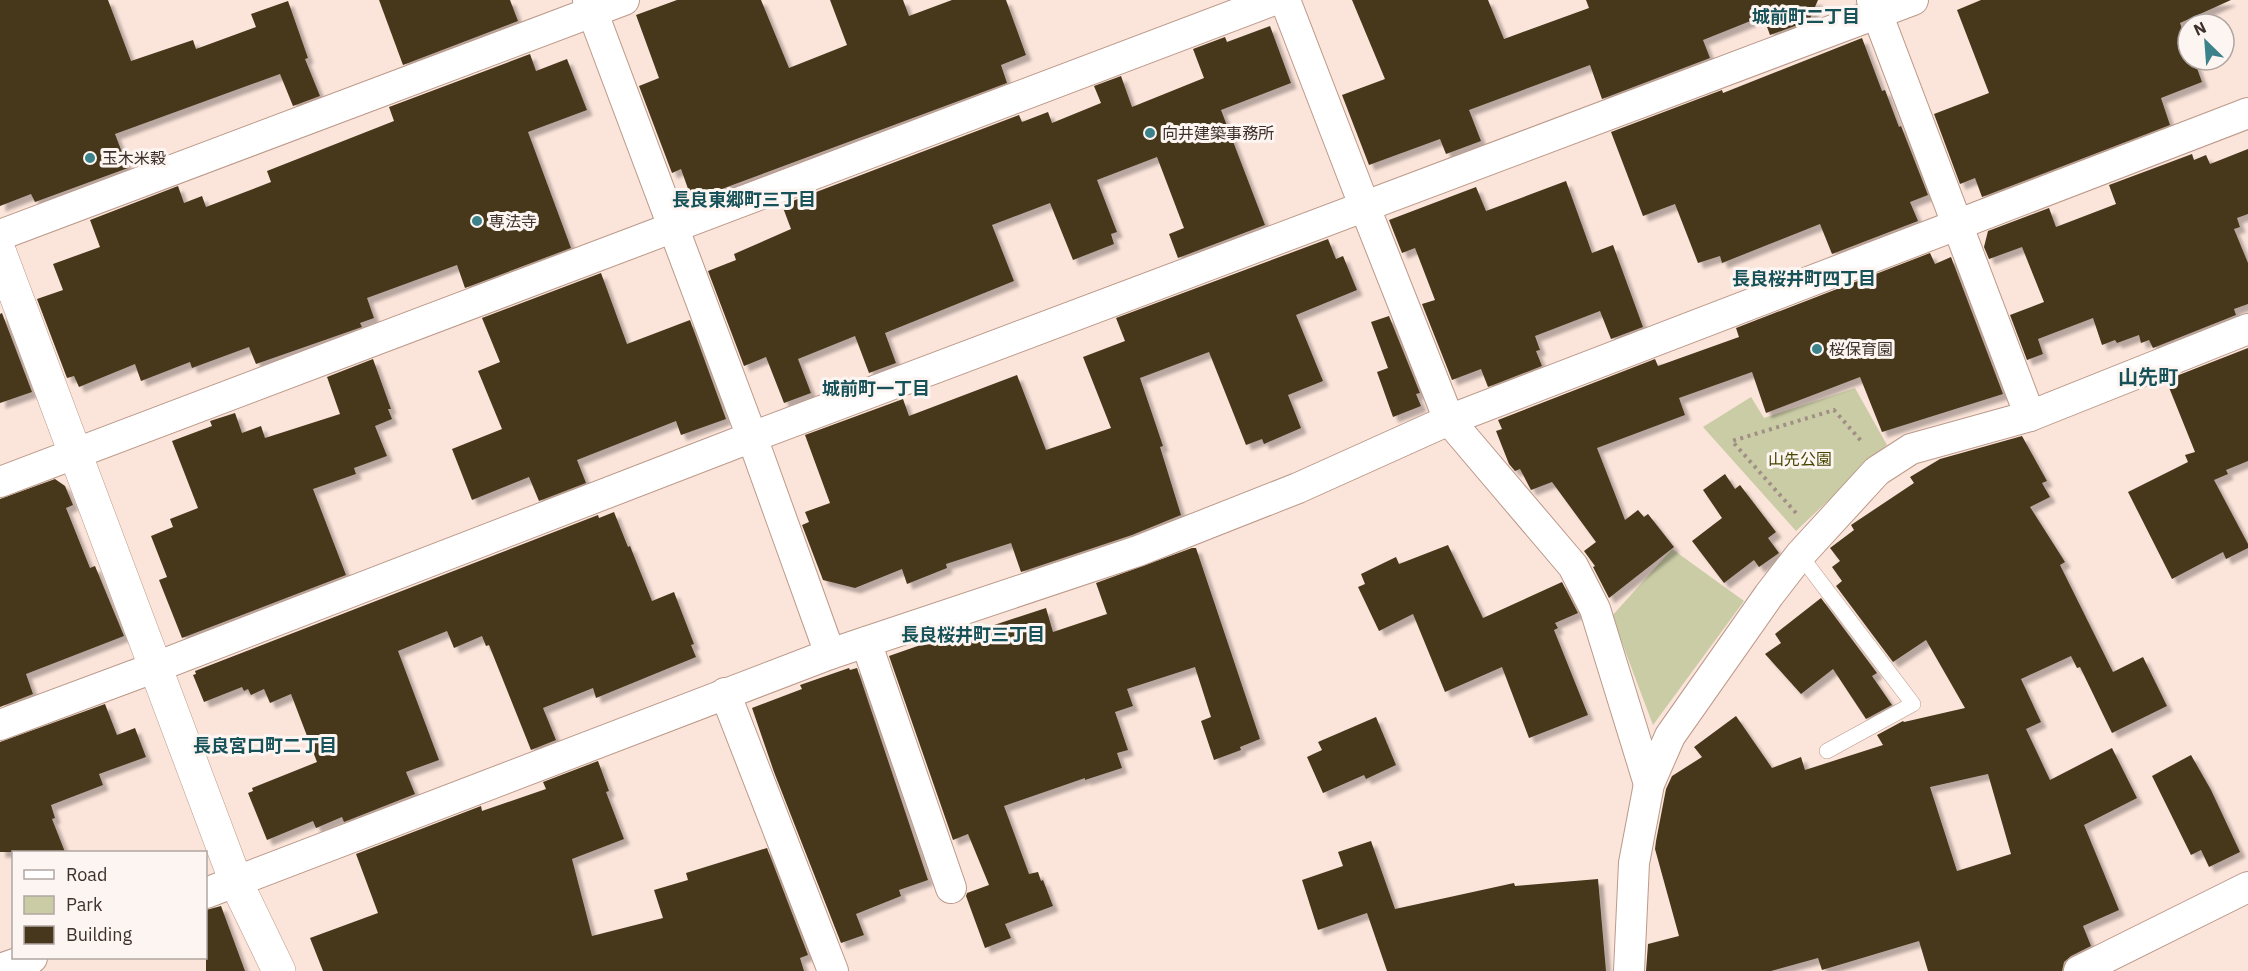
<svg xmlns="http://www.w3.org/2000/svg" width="2248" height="971" font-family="'IBM Plex Sans','Noto Sans JP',sans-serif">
<defs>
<filter id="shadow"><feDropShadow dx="5.5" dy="5.5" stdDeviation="1.5" flood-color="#0004"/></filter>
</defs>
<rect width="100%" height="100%" fill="#fbe4da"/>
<g fill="#cacca5">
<polygon points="1855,388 1887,445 1796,531 1703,427 1751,397 1764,418"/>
<polygon points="1672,549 1744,601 1653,725 1612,616"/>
</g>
<g fill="#47371c" fill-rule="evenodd" filter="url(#shadow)">
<polygon points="0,0 108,0 131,61 193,40 196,49 256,27 251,14 288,1 308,58 305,59 320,96 293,106 280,74 115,134 128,168 35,202 31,194 0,206"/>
<polygon points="379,0 510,0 518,21 403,65"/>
<polygon points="677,0 761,0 789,68 847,45 830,0 903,0 909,16 952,0 1006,0 1026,55 1001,65 1007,83 692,200 681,169 672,173 639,86 659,78 636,15"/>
<polygon points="1352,0 1488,0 1504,39 1589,8 1586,0 1818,0 1809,21 1770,35 1763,16 1703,40 1710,58 1602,99 1590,65 1469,110 1481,141 1446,154 1440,139 1369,165 1342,95 1385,79"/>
<polygon points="1981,0 2231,0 2180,23 2188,45 2188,60 2194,60 2202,82 2161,98 2170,125 1982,197 1975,178 1960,184 1934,114 1989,93 1957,10"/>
<polygon points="1270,26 1291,83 1221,110 1265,225 1178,258 1169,234 1184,228 1157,157 1097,180 1117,232 1111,234 1114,244 1073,260 1050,203 992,225 1014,281 885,333 896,363 869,373 855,336 798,359 811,393 784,403 766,357 744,366 708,271 736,260 734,254 791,229 782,205 1019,115 1022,122 1048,112 1052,123 1101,103 1094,86 1121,76 1132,107 1204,78 1193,49 1225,37 1227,42"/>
<polygon points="1862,38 1882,91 1885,90 1899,127 1901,126 1928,195 1910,202 1918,221 1832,254 1820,224 1722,263 1720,256 1698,263 1675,204 1643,216 1611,132 1722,90 1723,93"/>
<polygon points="530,54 536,71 567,59 587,110 528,132 571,248 465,288 457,265 367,298 374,318 360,323 362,327 256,364 249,347 192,368 190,362 141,381 135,364 79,387 74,376 67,378 37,299 63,290 53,264 100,247 90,220 178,186 184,203 202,196 206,207 271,182 267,171 394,121 389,107"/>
<polygon points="2248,149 2248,214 2237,218 2240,227 2234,229 2248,263 2248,304 2234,309 2236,315 2153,348 2149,340 2141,343 2139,335 2117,343 2115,340 2102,345 2093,318 2038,339 2043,354 2027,360 2010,315 2044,302 2022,247 1989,259 1984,247 1988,231 2049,208 2056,227 2116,204 2109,185 2192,154 2194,160 2206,155 2210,164"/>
<polygon points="1566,181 1592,253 1613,245 1643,327 1611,339 1600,311 1535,336 1540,350 1536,351 1542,366 1488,387 1481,369 1452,380 1422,304 1435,300 1415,248 1402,253 1389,220 1476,187 1486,211"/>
<polygon points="1328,239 1336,259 1343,256 1357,290 1296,315 1323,381 1288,395 1301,428 1264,444 1262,439 1246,445 1209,352 1140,378 1163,446 1160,447 1181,515 1132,535 1021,572 1011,543 946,564 947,568 907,584 902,569 855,588 823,580 802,525 809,522 805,512 830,503 805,435 903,399 909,416 1017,375 1046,450 1111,428 1083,357 1125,341 1116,318"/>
<polygon points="1930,253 1935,264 1951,257 2003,394 1882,432 1860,377 1766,413 1752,372 1679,398 1685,415 1597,448 1625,520 1638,510 1644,517 1648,514 1674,547 1609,598 1593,567 1595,566 1584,551 1596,542 1552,482 1531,490 1520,469 1515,471 1509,464 1496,431 1502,429 1498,420 1655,359 1658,366 1739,337 1736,328"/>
<polygon points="601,273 627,344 690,320 726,419 681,435 676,421 577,460 586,483 539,501 529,477 472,500 452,449 502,429 478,371 500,362 482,318"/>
<polygon points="2,313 32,392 0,403 0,314"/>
<polygon points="1389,316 1420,393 1416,394 1421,406 1393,417 1377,372 1388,368 1371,322"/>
<polygon points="2248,348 2248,461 2226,470 2228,474 2214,480 2248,544 2248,548 2226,559 2223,552 2172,579 2128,492 2188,462 2185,455 2195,452 2166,380"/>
<polygon points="373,359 391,409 388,409 392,419 375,426 387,456 354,468 356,474 313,489 346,575 182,638 159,580 167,577 151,536 173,527 170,519 198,508 172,441 212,426 210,421 235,413 242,433 261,426 265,438 340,414 327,377"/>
<path d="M2022 436 2047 481 2042 483 2050 497 2030 507 2065 562 2060 565 2113 672 2143 657 2167 706 2112 733 2080 667 2077 668 2071 656 2021 679 2041 722 2026 729 2050 780 2112 748 2137 798 2084 825 2119 910 2083 926 2091 946 2071 956 2064 962 2062 971H1928L1919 941 1822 970 1818 958 1771 971H1646L1648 944 1679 936 1655 849 1656 841 1666 789 1672 776 1702 757 1694 747 1736 716 1772 768 1801 757 1805 770 1883 745 1877 735 1903 721 1904 722 1965 708 1926 640 1893 662 1836 586 1842 581 1832 567 1840 561 1830 548 1854 530 1851 525 1914 483 1910 477 1940 459ZM1988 774 2011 854 1957 871 1930 787Z"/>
<polygon points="1725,474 1735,489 1740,485 1776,532 1768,538 1779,553 1759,567 1754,560 1724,583 1692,541 1722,518 1703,490"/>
<polygon points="55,479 65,486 73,505 66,508 90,568 95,566 124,636 26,674 33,694 0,707 0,499"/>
<polygon points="614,512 628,547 630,546 652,601 674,592 694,644 691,645 696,657 596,698 593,688 543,708 556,740 531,750 489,645 486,646 482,636 454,648 447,631 398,651 439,760 406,772 415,794 344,822 342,817 316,828 313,821 267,840 248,793 253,791 252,788 317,762 291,694 270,703 264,689 251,695 248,689 244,691 242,687 204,702 193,675 196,674 195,671 598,515 599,518"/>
<polygon points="1448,545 1483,618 1562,582 1578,613 1555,623 1558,628 1554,630 1588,715 1529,738 1502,667 1445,692 1413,614 1379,631 1358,587 1365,584 1361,574 1396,557 1399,564"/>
<polygon points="1192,548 1196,548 1260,739 1240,747 1241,750 1214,760 1201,721 1211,717 1195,667 1127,689 1133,706 1115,712 1128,750 1117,753 1122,768 1085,780 1085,778 1004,806 1029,874 1038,872 1041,881 1043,880 1053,906 1005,924 1011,938 985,948 966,896 967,893 989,885 968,834 953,840 889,656 975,626 976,631 1046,608 1053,632 1107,614 1096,583"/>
<polygon points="1821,598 1877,673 1872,676 1892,705 1866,719 1833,669 1801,694 1765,654 1781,643 1775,634"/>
<polygon points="849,668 850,670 857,668 928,880 899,890 901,896 856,914 864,935 841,943 774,772 752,708 802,689 800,685"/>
<polygon points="105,704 117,735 135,728 146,757 99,774 103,785 51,805 55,818 52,819 65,852 0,852 0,742"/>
<polygon points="1376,717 1396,765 1366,779 1364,775 1323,793 1307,757 1322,750 1318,742"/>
<polygon points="2191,755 2211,790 2240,852 2209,867 2201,850 2191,855 2152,776"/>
<polygon points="598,761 609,791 606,792 624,839 572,859 592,936 663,918 654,890 688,880 686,873 767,848 808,955 800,958 804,971 323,971 310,938 378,913 356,854 481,806 482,811 546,789 543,782"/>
<polygon points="1371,841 1395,909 1514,883 1515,886 1598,879 1606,971 1387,971 1367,913 1318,930 1302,880 1343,866 1338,852"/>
<polygon points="221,906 245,971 206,971 206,910"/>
</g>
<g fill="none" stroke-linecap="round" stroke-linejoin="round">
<g stroke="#bb9989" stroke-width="16">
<polyline id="service" points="1800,555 1913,704 1827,751"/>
</g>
<g stroke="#bb9989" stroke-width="32">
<g id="minor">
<polyline points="588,0 752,437 830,654"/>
<polyline points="1285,0 1364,205 1449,420 1573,566 1595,609 1649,784"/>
<polyline points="1872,0 2030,416"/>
<polyline points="0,235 624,0"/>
<polyline points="0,482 1274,0"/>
<polyline points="866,642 951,888"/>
<polyline points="725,693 833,971"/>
<polyline points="0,725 156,667 752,437 1913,0"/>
<polyline points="206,893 830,654 1138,551 1298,488 1449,420 2248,113"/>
<polyline points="0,969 32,958"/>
<polyline points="1629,971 1634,863 1649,784 1670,736 1769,595 1800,555 1877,471 1911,449 2030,416 2248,329"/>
<polyline points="2079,971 2248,887"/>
</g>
</g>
<g stroke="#bb9989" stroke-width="34">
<polyline id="tertiary" points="0,253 236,882 279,971"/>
</g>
<polyline stroke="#a18f87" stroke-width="4" stroke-dasharray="3 4.5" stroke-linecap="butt" points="1796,513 1732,441 1834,410 1863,443"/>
<use href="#service" stroke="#fff" stroke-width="15"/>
<use href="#minor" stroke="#fff" stroke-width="30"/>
<use href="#tertiary" stroke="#fff" stroke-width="33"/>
</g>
<g fill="#3b828b" stroke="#fcf5f1" stroke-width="2">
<circle cx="1150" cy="133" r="6"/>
<circle cx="90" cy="158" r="6"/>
<circle cx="477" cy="221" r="6"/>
<circle cx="1817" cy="349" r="6"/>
</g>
<g text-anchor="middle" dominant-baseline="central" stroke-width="6" stroke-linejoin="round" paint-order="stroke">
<g font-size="16" fill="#3e302a" stroke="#fcf5f1" text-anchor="start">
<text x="1162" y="133">向井建築事務所</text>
<text x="102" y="158">玉木米穀</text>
<text x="489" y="221">専法寺</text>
<text x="1829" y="349">桜保育園</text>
</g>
<g font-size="16" fill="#464600" stroke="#fcf5f1">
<text x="1800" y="459">山先公園</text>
</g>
<g font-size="18" font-weight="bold" fill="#175259" stroke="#fcf5f1">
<text x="1806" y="16">城前町二丁目</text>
<text x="744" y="199">長良東郷町三丁目</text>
<text x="1804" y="278">長良桜井町四丁目</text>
<text x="876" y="388">城前町一丁目</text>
<text x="973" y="634">長良桜井町三丁目</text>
<text x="265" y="745">長良宮口町二丁目</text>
</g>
<g font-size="20" font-weight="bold" fill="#175259" stroke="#fcf5f1">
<text x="2148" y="376">山先町</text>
</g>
</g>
<rect x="12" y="851" width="195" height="108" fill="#fcf5f1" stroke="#b0a6a1" stroke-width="1.5"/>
<rect x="24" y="870" width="30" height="9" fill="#ffffff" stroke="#b0a6a1" stroke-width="1.5"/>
<text x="66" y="881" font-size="18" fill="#3e302a">Road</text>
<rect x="24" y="896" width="30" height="18" fill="#cacca5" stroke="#b0a6a1" stroke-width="1.5"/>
<text x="66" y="911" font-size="18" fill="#3e302a">Park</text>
<rect x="24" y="926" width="30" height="18" fill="#47371c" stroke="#b0a6a1" stroke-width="1.5"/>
<text x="66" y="941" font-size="18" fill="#3e302a">Building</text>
<g transform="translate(2206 42) rotate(335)"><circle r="28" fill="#fcf5f1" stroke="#b0a6a1" stroke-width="1.5"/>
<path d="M0-4.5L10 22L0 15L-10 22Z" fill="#3b828b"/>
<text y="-9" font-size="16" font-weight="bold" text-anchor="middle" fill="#3e302a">N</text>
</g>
</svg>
